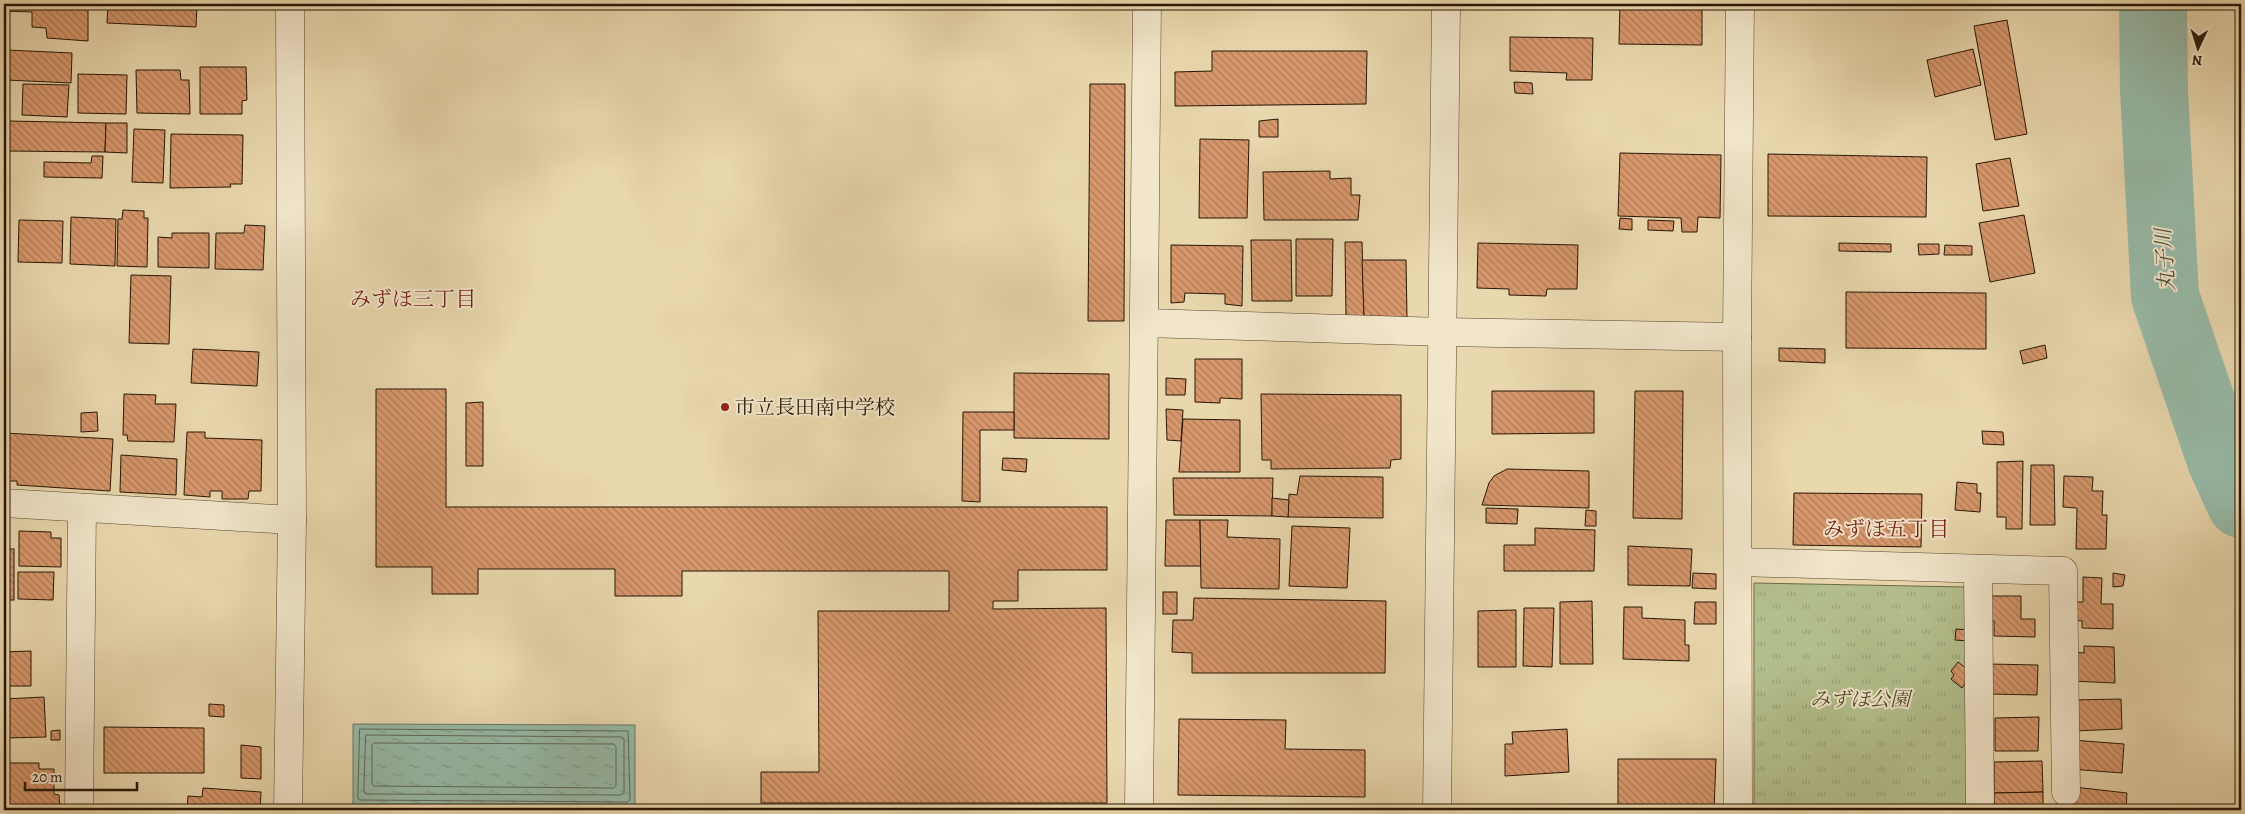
<svg xmlns="http://www.w3.org/2000/svg" width="2245" height="814" font-family="Alegreya,'Noto Serif JP',serif">
<defs>
<pattern id="park-tufts" width="24" height="20" patternUnits="userSpaceOnUse" patternTransform="scale(1.25)"><rect width="24" height="20" fill="#b3bf8d"/><path d="M3 7l-1-3M5 7V3M7 7l1-3M15 17l-1-3M17 17v-4M19 17l1-3" fill="none" stroke="#9aa378"/></pattern>
<pattern id="water-ripples" width="26" height="14" patternUnits="userSpaceOnUse" patternTransform="scale(1.25)"><rect width="26" height="14" fill="#97baa8"/><path d="M2 4q2-2 4 0t4 0M15 11q2-2 4 0t4 0" fill="none" stroke="#829f8f"/></pattern>
<pattern id="building-back-hatch" width="6" height="6" patternUnits="userSpaceOnUse" patternTransform="scale(1.25)"><rect width="6" height="6" fill="#d8986d"/><path d="M-1 5l2 2M0 0l6 6M5-1l2 2" fill="none" stroke="#af7b57"/></pattern>
</defs>
<rect width="100%" height="100%" fill="#e9d7ad"/>
<filter id="stains"><feTurbulence type="fractalNoise" baseFrequency=".004" numOctaves="4"/><feColorMatrix values="0 0 0 0 .2 0 0 0 0 .09 0 0 0 0 .02 0 0 0 .5 -.17"/></filter>
<radialGradient id="worn" r=".72"><stop offset=".6" stop-color="#630" stop-opacity="0"/><stop offset="1" stop-color="#630" stop-opacity=".3"/></radialGradient>
<polygon fill="url(#park-tufts)" stroke="#6d6a48" points="1754,583 1966,587 1967,810 1754,810"/>
<polygon fill="url(#water-ripples)" stroke="#6a7866" points="353,724 635,725 635,807 353,805"/>
<g fill="none" stroke-linecap="round" stroke-linejoin="round">
<g stroke="#5f6856" stroke-width="1">
<polygon points="360,729 628,731 630,800 627,802 359,800 358,798"/>
<polygon points="366,735 622,737 624,739 624,793 621,795 366,794 364,791"/>
<polygon points="374,743 614,744 616,747 616,786 614,788 374,786 372,784 372,745"/>
</g>
<polyline stroke="#97baa8" stroke-width="68" points="2153,4 2154,91 2165,296 2221,460 2241,504"/>
</g>
<g fill="url(#building-back-hatch)" stroke="#271604">
<polygon points="4,4 88,4 88,41 47,38 46,28 32,27 32,12 4,11"/>
<polygon points="108,4 197,4 196,27 107,23"/>
<polygon points="1620,4 1702,4 1702,45 1619,44"/>
<polygon points="1705,4 1725,4 1725,9 1704,9"/>
<polygon points="2007,20 2027,134 1995,140 1974,26"/>
<polygon points="1510,37 1593,38 1592,80 1566,80 1567,73 1510,71"/>
<polygon points="1973,49 1981,85 1935,97 1927,60"/>
<polygon points="7,50 72,53 71,83 6,80"/>
<polygon points="1212,51 1367,51 1366,104 1175,106 1175,72 1212,71"/>
<polygon points="200,67 246,67 247,100 242,101 242,114 200,114"/>
<polygon points="136,70 180,70 181,80 189,80 190,114 137,113"/>
<polygon points="78,74 127,75 126,114 78,113"/>
<polygon points="1514,82 1532,83 1533,94 1515,93"/>
<polygon points="23,84 69,85 67,117 22,115"/>
<polygon points="1090,84 1125,84 1124,321 1088,321"/>
<polygon points="1278,119 1278,137 1259,137 1259,121"/>
<polygon points="9,121 106,123 105,152 8,151"/>
<polygon points="106,123 127,123 127,153 105,152"/>
<polygon points="134,129 165,130 163,183 132,182"/>
<polygon points="171,134 243,135 242,184 230,184 231,187 170,188"/>
<polygon points="1200,139 1249,140 1247,218 1199,218"/>
<polygon points="1620,153 1721,155 1720,218 1698,217 1697,232 1682,232 1681,218 1618,216"/>
<polygon points="1768,154 1927,157 1926,217 1768,216"/>
<polygon points="92,156 103,156 102,178 44,177 44,162 91,163"/>
<polygon points="2010,158 2019,206 1983,211 1976,164"/>
<polygon points="1330,171 1330,179 1351,178 1351,195 1360,195 1358,220 1264,220 1263,172"/>
<polygon points="123,210 144,211 144,218 148,218 147,267 117,266 118,219 122,219"/>
<polygon points="2024,215 2035,273 1990,282 1979,223"/>
<polygon points="71,217 116,219 115,266 70,264"/>
<polygon points="1620,218 1632,219 1632,230 1619,229"/>
<polygon points="19,220 63,221 62,263 18,262"/>
<polygon points="1648,220 1674,221 1673,231 1648,230"/>
<polygon points="245,225 265,226 263,270 215,269 216,233 244,233"/>
<polygon points="172,233 209,233 209,268 158,267 158,237 172,238"/>
<polygon points="1296,239 1333,239 1332,296 1296,296"/>
<polygon points="1251,240 1291,240 1292,301 1252,301"/>
<polygon points="1345,242 1362,242 1364,316 1346,316"/>
<polygon points="1478,243 1578,245 1577,289 1547,289 1546,296 1509,295 1509,289 1477,288"/>
<polygon points="1839,243 1891,244 1891,252 1839,251"/>
<polygon points="1918,244 1939,244 1939,254 1919,255"/>
<polygon points="1171,245 1243,246 1242,306 1225,304 1225,294 1185,293 1184,302 1171,303"/>
<polygon points="1945,245 1972,246 1972,255 1944,255"/>
<polygon points="1362,260 1406,260 1407,317 1364,316"/>
<polygon points="131,275 171,276 169,344 129,343"/>
<polygon points="1846,292 1986,293 1986,349 1846,348"/>
<polygon points="2045,345 2047,358 2023,364 2020,351"/>
<polygon points="1779,348 1825,349 1825,363 1779,361"/>
<polygon points="193,349 259,352 257,386 191,383"/>
<polygon points="1195,359 1242,359 1242,399 1220,398 1220,403 1195,402"/>
<polygon points="1014,373 1109,374 1109,439 1014,438"/>
<polygon points="1166,378 1186,379 1185,395 1166,395"/>
<polygon points="376,389 446,389 446,507 1107,507 1107,570 1018,570 1018,601 993,601 993,609 1106,608 1107,803 761,803 761,772 819,772 818,611 949,611 949,571 682,571 682,596 615,596 615,569 478,569 478,594 432,594 432,567 376,567"/>
<polygon points="1492,391 1594,391 1594,433 1492,434"/>
<polygon points="1635,391 1683,391 1682,519 1633,518"/>
<polygon points="124,394 156,395 155,404 176,404 174,442 128,441 127,435 123,435"/>
<polygon points="1261,394 1401,395 1401,459 1391,460 1390,468 1271,469 1271,460 1262,460"/>
<polygon points="483,402 483,466 466,466 466,403"/>
<polygon points="1166,409 1183,410 1181,441 1167,440"/>
<polygon points="97,412 98,431 81,432 81,413"/>
<polygon points="963,412 1014,412 1014,430 980,430 980,502 962,501"/>
<polygon points="1183,419 1240,420 1240,472 1179,472"/>
<polygon points="1982,431 2003,432 2004,445 1983,444"/>
<polygon points="187,432 205,432 205,438 262,440 261,491 249,491 248,499 222,499 222,491 210,491 210,497 184,495"/>
<polygon points="4,433 113,439 110,491 17,485 17,481 4,481"/>
<polygon points="121,455 177,459 176,495 120,492"/>
<polygon points="1003,458 1027,459 1026,472 1002,470"/>
<polygon points="2023,461 2022,529 2006,529 2006,517 1997,517 1997,462"/>
<polygon points="2031,465 2054,465 2055,525 2030,525"/>
<polygon points="1507,469 1589,471 1589,508 1482,505 1489,483 1494,476"/>
<polygon points="1300,476 1383,477 1383,518 1288,517 1289,494 1297,495"/>
<polygon points="2064,476 2093,477 2092,491 2103,491 2102,515 2107,515 2106,549 2076,549 2077,508 2063,507"/>
<polygon points="1173,478 1273,478 1272,516 1174,515"/>
<polygon points="1957,482 1977,484 1977,493 1981,493 1980,512 1955,510"/>
<polygon points="1794,493 1922,494 1921,547 1793,545"/>
<polygon points="1272,498 1289,500 1288,517 1272,516"/>
<polygon points="1486,508 1518,509 1517,524 1486,523"/>
<polygon points="1586,510 1596,511 1596,526 1585,526"/>
<polygon points="1166,520 1200,520 1201,566 1165,566"/>
<polygon points="1200,520 1228,520 1227,537 1280,539 1279,589 1201,588"/>
<polygon points="1292,526 1350,528 1347,588 1289,586"/>
<polygon points="1535,528 1595,530 1594,571 1504,571 1504,545 1535,545"/>
<polygon points="19,531 51,532 51,538 61,538 61,567 19,566"/>
<polygon points="1628,546 1692,549 1690,586 1628,585"/>
<rect x="4" y="549" width="10" height="51"/>
<polygon points="18,572 54,572 53,600 18,599"/>
<polygon points="1693,573 1716,574 1716,589 1692,588"/>
<polygon points="2113,573 2125,575 2123,586 2113,587"/>
<polygon points="2083,577 2102,578 2101,604 2113,604 2113,629 2082,628 2082,621 2073,620 2074,602 2083,602"/>
<rect x="1163" y="592" width="14" height="22"/>
<polygon points="1989,596 2021,596 2021,619 2035,619 2035,637 1994,636 1994,621 1990,621"/>
<polygon points="1194,598 1386,601 1385,673 1192,673 1192,653 1172,652 1173,620 1193,620"/>
<polygon points="1592,601 1593,664 1560,664 1560,602"/>
<polygon points="1695,602 1716,602 1716,624 1694,624"/>
<polygon points="1624,607 1642,607 1642,618 1685,620 1685,645 1689,645 1689,661 1623,659"/>
<polygon points="1524,608 1554,608 1552,667 1523,666"/>
<polygon points="1516,610 1516,667 1478,667 1478,611"/>
<polygon points="1956,629 1969,630 1968,641 1955,640"/>
<polygon points="2084,646 2114,647 2115,683 2071,681 2072,652 2084,653"/>
<polygon points="31,651 31,686 4,686 4,652"/>
<polygon points="1958,662 1972,673 1962,688 1951,679 1954,675 1951,671"/>
<polygon points="1989,664 2038,665 2037,695 1989,694"/>
<polygon points="44,697 46,737 4,738 4,699"/>
<polygon points="2121,699 2122,729 2073,731 2072,700"/>
<polygon points="209,704 224,705 224,717 209,716"/>
<polygon points="2039,717 2038,751 1995,751 1995,718"/>
<polygon points="1179,719 1286,720 1285,749 1365,750 1365,797 1178,795"/>
<polygon points="104,727 204,728 204,773 104,773"/>
<polygon points="1567,729 1569,772 1505,776 1505,744 1513,744 1512,732"/>
<polygon points="60,730 60,740 51,740 51,731"/>
<polygon points="2072,740 2124,744 2122,773 2070,769"/>
<polygon points="241,745 261,747 261,779 241,778"/>
<polygon points="1618,759 1716,759 1714,810 1618,810"/>
<polygon points="2042,761 2043,792 1994,793 1994,762"/>
<polygon points="4,763 39,763 39,769 54,769 54,794 59,795 60,808 4,808"/>
<polygon points="2074,787 2127,793 2126,810 2072,810"/>
<polygon points="203,788 261,792 260,810 229,810 229,805 214,804 214,808 202,807 202,810 187,810 188,796 202,797"/>
<polygon points="2043,792 2043,810 1994,810 1994,793"/>
</g>
<g fill="none" stroke-linecap="round" stroke-linejoin="round">
<g stroke="#58462e" stroke-width="29">
<g id="minor">
<polyline points="1145,323 1444,332 1737,337"/>
<polyline points="4,503 292,520"/>
<polyline points="1738,562 2063,571 2066,792"/>
<polyline points="1978,569 1980,810"/>
<polyline points="79,810 82,508"/>
<polyline points="288,810 292,520 290,4"/>
<polyline points="1139,810 1147,4"/>
<polyline points="1437,810 1446,4"/>
<polyline points="1738,810 1737,337 1740,4"/>
</g>
</g>
<use href="#minor" stroke="#f1e5ca" stroke-width="28"/>
</g>
<circle fill="#8f2418" stroke="#f1e5ca" stroke-width="2" cx="725" cy="407" r="5"/>
<g text-anchor="middle" dominant-baseline="central" stroke-width="4" stroke-linejoin="round" paint-order="stroke">
<g font-size="20" fill="#271604" stroke="#f1e5ca" text-anchor="start">
<text x="735" y="407">市立長田南中学校</text>
</g>
<g font-size="20" font-style="italic" fill="#51492d" stroke="#f1e5ca">
<text x="1860" y="699">みずほ公園</text>
</g>
<g font-size="21" font-style="italic" fill="#4e4f3d" stroke="#f1e5ca">
<text transform="translate(2165 260) rotate(-94)">丸子川</text>
</g>
<g font-size="21" fill="#7a1f14" stroke="#f1e5ca">
<text x="413" y="299">みずほ三丁目</text>
<text x="1886" y="529">みずほ五丁目</text>
</g>
</g>
<rect width="2245" height="814" fill="none" stroke="#e9d7ad" stroke-width="20"/>
<rect x="5" y="5" width="2235" height="804" fill="none" stroke="#271604" stroke-width="2.5"/>
<rect x="10" y="10" width="2225" height="794" fill="none" stroke="#271604"/>
<g transform="translate(2198 48) rotate(184)" stroke="#f1e5ca" stroke-width="4" paint-order="stroke">
<path d="M0-4L9 19L0 12L-9 19Z" fill="#271604"/>
<text y="-8" font-size="14" font-weight="bold" text-anchor="middle" fill="#271604">N</text>
</g>
<path d="M25 782v8h112v-8" fill="none" stroke="#271604" stroke-width="2.5"/>
<text x="32" y="782" font-size="15" fill="#271604" stroke="#f1e5ca" stroke-width="4" paint-order="stroke">20 m</text>
<rect width="100%" height="100%" filter="url(#stains)"/>
<rect width="100%" height="100%" fill="url(#worn)"/>
</svg>
